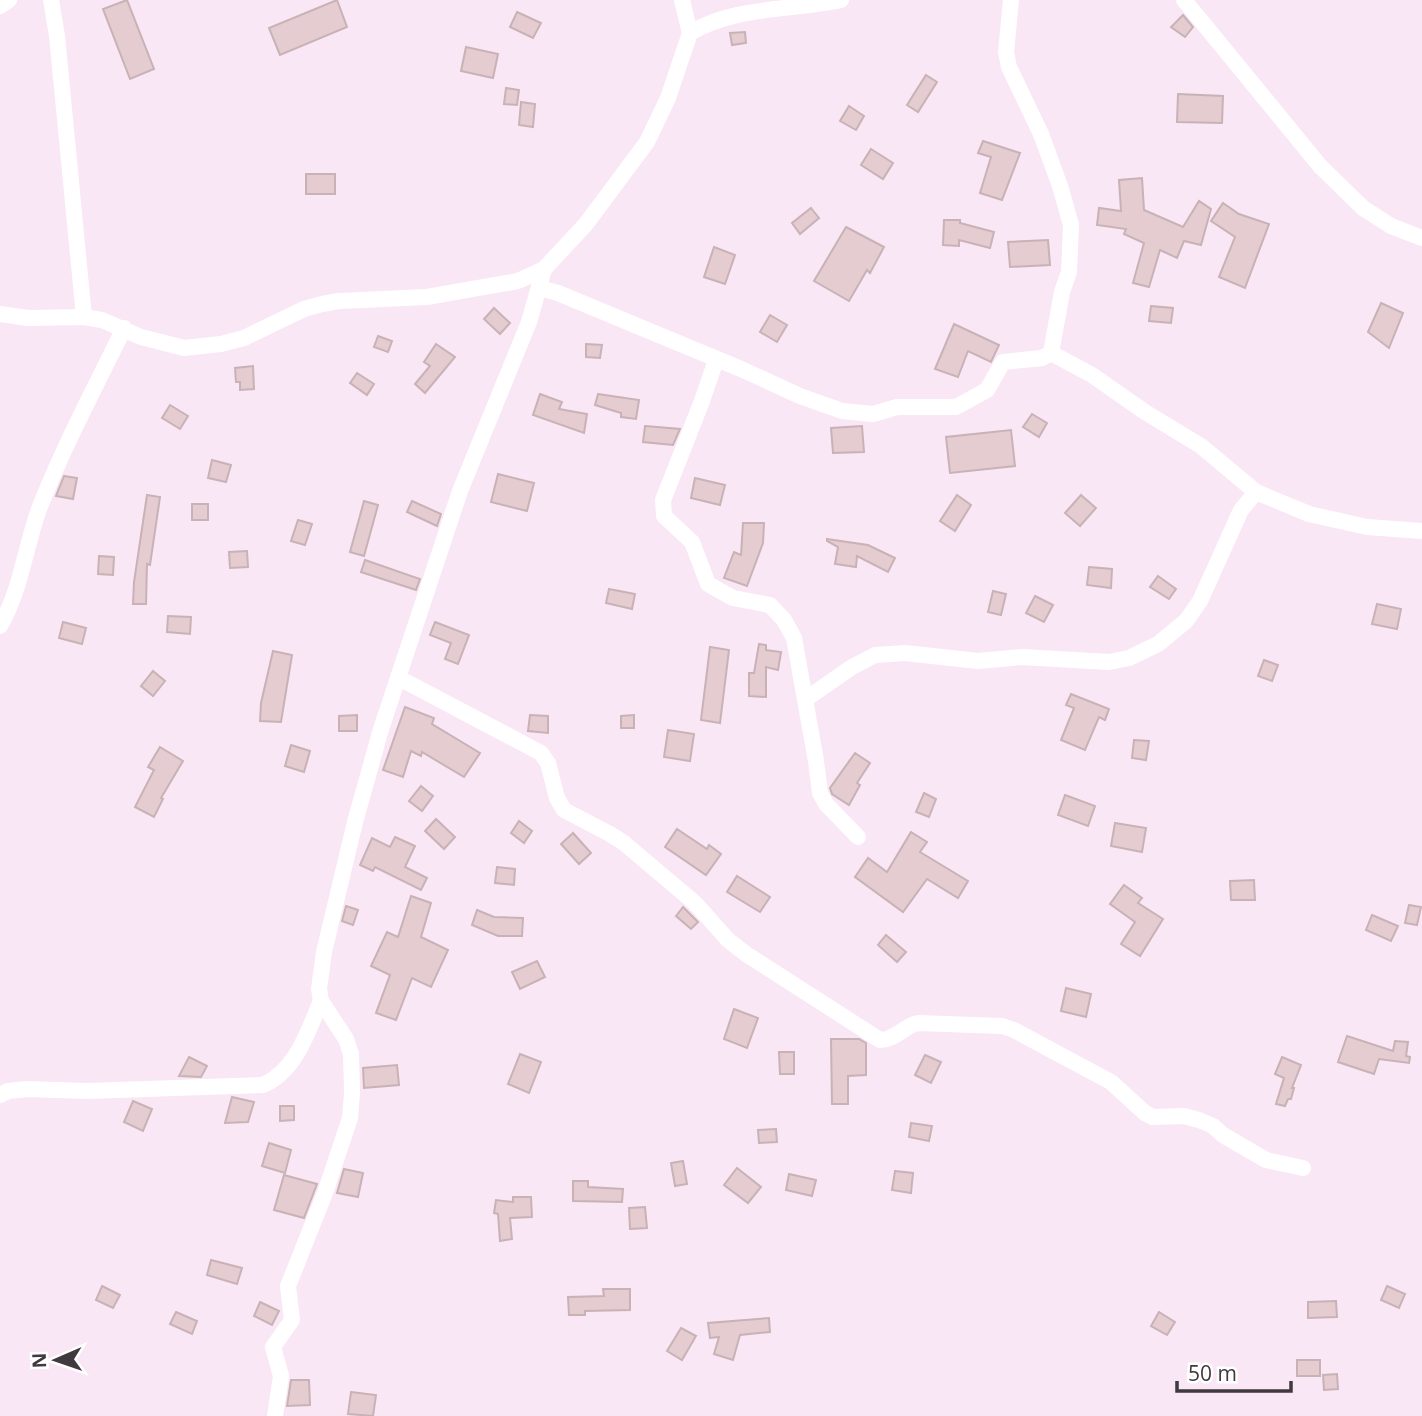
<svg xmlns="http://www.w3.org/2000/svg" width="1422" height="1416" font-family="'Open Sans',sans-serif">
<rect width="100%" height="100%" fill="#f9e7f5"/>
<g fill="#e4ccd0" stroke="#c9b2b5" stroke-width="2">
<polygon points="127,0 154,69 130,79 103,9"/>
<polygon points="337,0 347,27 280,55 269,28"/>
<polygon points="517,12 541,23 533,38 510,27"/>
<polygon points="1183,15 1193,27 1185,37 1171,27"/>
<polygon points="745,32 746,43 732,45 730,33"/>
<polygon points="466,47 498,54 493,78 461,71"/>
<polygon points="926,75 937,82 918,112 907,105"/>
<polygon points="506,88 519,90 517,105 504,104"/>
<polygon points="1178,94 1223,96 1222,123 1177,122"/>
<polygon points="521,102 535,104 533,127 519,125"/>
<polygon points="849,106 864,116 856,130 840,121"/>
<polygon points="983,141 1020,153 1002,200 980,193 991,157 978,153"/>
<polygon points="871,149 893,163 883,179 861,165"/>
<rect x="306" y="174" width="29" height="20"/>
<polygon points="1142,178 1144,210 1183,227 1199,201 1211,209 1201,245 1184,241 1177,258 1160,250 1149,287 1133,283 1144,243 1124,234 1126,229 1097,225 1099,208 1121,211 1119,180"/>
<polygon points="1223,203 1239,214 1269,224 1245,288 1219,277 1235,237 1211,221"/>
<polygon points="811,208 819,218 800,234 792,223"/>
<polygon points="944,220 960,220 960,223 994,232 990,248 959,240 959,246 943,245"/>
<polygon points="846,227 884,247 870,273 867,270 849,301 814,281"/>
<polygon points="1048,240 1050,265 1010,267 1008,242"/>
<polygon points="714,247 735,255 725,284 704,277"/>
<polygon points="1381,303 1403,313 1389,348 1368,332"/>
<polygon points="1151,306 1173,308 1171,323 1149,321"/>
<polygon points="494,308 510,323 500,334 484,319"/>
<polygon points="770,315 787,325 777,342 760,332"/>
<polygon points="954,324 999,345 991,362 968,351 958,377 935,369"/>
<polygon points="378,336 392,341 388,352 374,347"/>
<polygon points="436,344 455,357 425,393 415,384 430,366 424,362"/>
<polygon points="586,344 602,345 600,358 586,357"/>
<polygon points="253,366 254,389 240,390 240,382 236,382 235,368"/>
<polygon points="357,373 374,384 367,395 350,383"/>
<polygon points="540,394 562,402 559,409 587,414 584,433 533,415"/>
<polygon points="598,394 639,400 636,419 621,417 621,413 595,405"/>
<polygon points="170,405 188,416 180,429 162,418"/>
<polygon points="1032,414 1047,423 1039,437 1023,427"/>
<polygon points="645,426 680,429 673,445 643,442"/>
<polygon points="862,426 864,452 833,453 831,428"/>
<polygon points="1011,430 1015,466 950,473 946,437"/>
<polygon points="212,460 231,465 226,482 208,478"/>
<polygon points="498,474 534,483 527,511 491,502"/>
<polygon points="64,476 77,478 73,499 56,496"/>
<polygon points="695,478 725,485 720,505 691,498"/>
<polygon points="147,495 160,497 150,565 147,564 146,604 133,604 134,582"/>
<polygon points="957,495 971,505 955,531 940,521"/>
<polygon points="1081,495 1096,508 1080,526 1065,513"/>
<polygon points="364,501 378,505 364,556 350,552"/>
<polygon points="412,501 441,514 437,526 407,512"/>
<rect x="192" y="504" width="16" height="16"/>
<polygon points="298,520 312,524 305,545 291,541"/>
<polygon points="743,523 764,523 763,543 747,586 724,578 734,552 741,555"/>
<polygon points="827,539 868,545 895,558 888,572 857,556 856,567 835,564 838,547 827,541"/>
<polygon points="247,551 248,567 230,568 229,552"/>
<polygon points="99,556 114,557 113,575 98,574"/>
<polygon points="365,560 420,579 416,590 361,572"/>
<polygon points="1089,567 1112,569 1111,588 1087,585"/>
<polygon points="1158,576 1176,589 1169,599 1150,587"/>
<polygon points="609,589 635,594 632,609 606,603"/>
<polygon points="993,591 1006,594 1001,615 988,612"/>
<polygon points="1035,596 1053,605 1044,622 1026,613"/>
<polygon points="1377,604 1401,609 1397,629 1372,624"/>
<polygon points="168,616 191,617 190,634 167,632"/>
<polygon points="63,622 86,628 82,644 59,638"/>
<polygon points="435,622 469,635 458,664 445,659 451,643 430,635"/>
<polygon points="759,644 766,645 766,650 781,652 778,670 766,667 766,697 749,696 749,673 754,673"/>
<polygon points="710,647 729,650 720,723 701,720"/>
<polygon points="273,651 292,655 281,722 260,721 261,703"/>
<polygon points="1264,660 1278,665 1272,681 1258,676"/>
<polygon points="153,671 165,681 153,696 141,686"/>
<polygon points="1071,694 1109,709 1105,720 1099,717 1085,750 1061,740 1074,708 1066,705"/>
<polygon points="405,707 434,718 432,724 480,753 464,777 422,752 421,756 411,751 403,777 383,770"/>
<polygon points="357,715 357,731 339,731 339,716"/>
<polygon points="530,715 548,716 548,733 528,731"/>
<polygon points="634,715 634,728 621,728 621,716"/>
<polygon points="668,730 694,734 690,761 664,757"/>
<polygon points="1134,740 1149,741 1146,760 1132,758"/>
<polygon points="291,745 310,751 304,772 285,766"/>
<polygon points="160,747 183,761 161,798 163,799 154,817 135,807 154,770 148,767"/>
<polygon points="855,753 870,763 857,783 860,785 849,805 832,794 830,788"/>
<polygon points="421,786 433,796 422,811 409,801"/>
<polygon points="924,793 936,799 929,817 916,812"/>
<polygon points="1065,795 1095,806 1088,826 1058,815"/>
<polygon points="436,819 455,837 444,849 425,831"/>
<polygon points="519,821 532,831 524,843 511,833"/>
<polygon points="1115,823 1146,828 1142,852 1111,846"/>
<polygon points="677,829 707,849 709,845 721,854 706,875 665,847"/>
<polygon points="911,832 927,842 920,852 968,881 958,898 927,879 903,912 855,877 868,858 887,872"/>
<polygon points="573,833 591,853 579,864 561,844"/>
<polygon points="395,837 415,846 405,867 427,878 421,890 375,867 373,871 360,865 372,838 390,847"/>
<polygon points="497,867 515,869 514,885 495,883"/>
<polygon points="737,876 770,897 760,912 727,892"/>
<polygon points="1254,880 1255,900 1231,900 1230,881"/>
<polygon points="1124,885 1142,898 1138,903 1163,919 1140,956 1121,944 1135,922 1110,904"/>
<polygon points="411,896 431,903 421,937 448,950 431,987 412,978 396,1020 376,1013 390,975 371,966 387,932 398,937"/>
<polygon points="1409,905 1421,907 1417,925 1405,923"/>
<polygon points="346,906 358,910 353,925 342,921"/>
<polygon points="683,907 698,922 691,929 676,916"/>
<polygon points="477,910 494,917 523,918 522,936 498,936 472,925"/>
<polygon points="1372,915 1398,926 1391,941 1366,930"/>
<polygon points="886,935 906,952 897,962 878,945"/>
<polygon points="537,961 545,977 520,989 512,972"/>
<polygon points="1066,988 1091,994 1086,1017 1061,1011"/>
<polygon points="734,1009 758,1018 747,1048 724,1039"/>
<polygon points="1347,1036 1393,1051 1395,1041 1408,1042 1406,1056 1410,1057 1409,1063 1379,1059 1374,1074 1338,1062"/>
<polygon points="831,1039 859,1039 866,1043 866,1075 848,1076 848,1104 832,1104"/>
<polygon points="779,1052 794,1052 794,1074 780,1074"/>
<polygon points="520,1054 541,1062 529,1093 508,1084"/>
<polygon points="925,1055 941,1062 931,1083 915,1075"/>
<polygon points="189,1057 207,1066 201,1077 179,1076"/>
<polygon points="1282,1057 1301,1065 1292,1088 1294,1088 1291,1099 1288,1099 1285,1106 1276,1104 1284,1078 1275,1074"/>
<polygon points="397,1065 399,1085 364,1088 363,1068"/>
<polygon points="232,1097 254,1102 248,1122 225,1123"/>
<polygon points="133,1101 152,1109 143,1131 124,1122"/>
<polygon points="280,1106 294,1106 294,1120 280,1121"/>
<polygon points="911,1123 932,1126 929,1141 909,1137"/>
<polygon points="776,1129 777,1142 759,1143 758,1130"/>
<polygon points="269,1143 291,1150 285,1173 262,1166"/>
<polygon points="683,1161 687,1184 675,1186 671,1163"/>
<polygon points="737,1168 761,1187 748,1203 724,1185"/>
<polygon points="344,1169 363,1173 358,1197 337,1193"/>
<polygon points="895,1171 913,1173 911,1193 892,1190"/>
<polygon points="789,1174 816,1180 812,1196 786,1190"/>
<polygon points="284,1175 317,1184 304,1218 274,1210"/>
<polygon points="573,1181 588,1181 588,1187 623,1189 622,1202 573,1201"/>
<polygon points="513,1197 531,1197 532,1217 510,1218 512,1239 500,1241 498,1214 494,1213 496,1200 513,1202"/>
<polygon points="645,1207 647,1228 630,1229 629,1208"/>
<polygon points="211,1260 242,1268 237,1284 207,1275"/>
<polygon points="102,1286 120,1295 113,1308 96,1300"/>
<polygon points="1387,1286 1405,1294 1399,1308 1381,1300"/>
<polygon points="603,1289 630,1289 630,1310 585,1311 585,1315 569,1315 568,1297 604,1296"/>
<polygon points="1336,1301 1337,1317 1308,1318 1308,1302"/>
<polygon points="260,1302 279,1311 272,1325 254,1316"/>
<polygon points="176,1312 197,1321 192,1334 170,1324"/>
<polygon points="1159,1312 1175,1322 1167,1335 1151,1326"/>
<polygon points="769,1318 770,1332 740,1335 733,1360 714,1354 719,1337 710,1338 708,1323"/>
<polygon points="681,1328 696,1336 682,1360 667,1351"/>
<rect x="1297" y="1360" width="23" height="16"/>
<polygon points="1337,1374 1338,1389 1324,1390 1323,1375"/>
<polygon points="291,1380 309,1380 310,1405 287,1406"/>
<polygon points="351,1392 376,1395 373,1416 348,1414"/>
</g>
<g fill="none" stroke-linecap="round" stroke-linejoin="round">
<g stroke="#fff" stroke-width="16">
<polyline points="51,0 57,36 84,317"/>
<polyline points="1184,0 1320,166 1363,208 1391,226 1422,238"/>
<polyline points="0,6 9,0"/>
<path d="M690 33C735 6 790 11 841 0"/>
<polyline points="539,288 558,293 741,369 800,396 842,411 873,414 897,407 956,407 987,390 1003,362 1042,358 1051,353 1062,292 1069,272 1071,225 1060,186 1041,134 1009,67 1006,52 1011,0"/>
<polyline points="0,314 28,318 84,317 102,320 141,337 184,348 221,344 244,338 304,309 322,304 339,301 427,297 518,281 544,269 586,224 647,142 668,98 690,33 682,0"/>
<polyline points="1051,353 1092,375 1145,412 1201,446 1256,492 1309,514 1367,527 1422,531"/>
<polyline points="716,360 702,401 663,500 664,516 692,542 708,584 733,598 770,605 784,620 794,638 816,761 820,793 826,804 858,837"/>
<path d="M0 626C21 590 25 548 39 509 63 447 95 388 124 328"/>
<path d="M399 678 541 753 548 763 557 798 564 810 610 834 624 843 695 903 728 940 746 954 880 1040C895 1040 904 1026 918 1023L1002 1026 1014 1030 1111 1082 1145 1113 1153 1117 1184 1116 1199 1120 1213 1126 1223 1135 1266 1160 1303 1168"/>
<polyline points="806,699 852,667 875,655 905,653 978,661 1022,657 1109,662 1129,658 1158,644 1186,621 1200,601 1241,510 1256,492"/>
<path d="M0 1095 8 1091 27 1089 87 1091 263 1085C296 1071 308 1031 321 1001"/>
<polyline points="275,1416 281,1376 273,1347 292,1320 288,1286 325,1193 350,1118 352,1093 351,1054 346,1039 321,1001 319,989 324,952 355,822 381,729 460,491 529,322 544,269"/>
</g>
</g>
<g transform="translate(56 1360) rotate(268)" stroke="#ffffff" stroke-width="5" paint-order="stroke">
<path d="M0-5L12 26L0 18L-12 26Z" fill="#40393e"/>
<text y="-10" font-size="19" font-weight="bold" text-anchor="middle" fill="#40393e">N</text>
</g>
<path d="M1177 1381v10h114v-10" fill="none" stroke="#40393e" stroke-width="3.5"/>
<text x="1188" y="1381" font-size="21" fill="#40393e" stroke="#ffffff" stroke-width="5" paint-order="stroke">50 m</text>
</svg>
